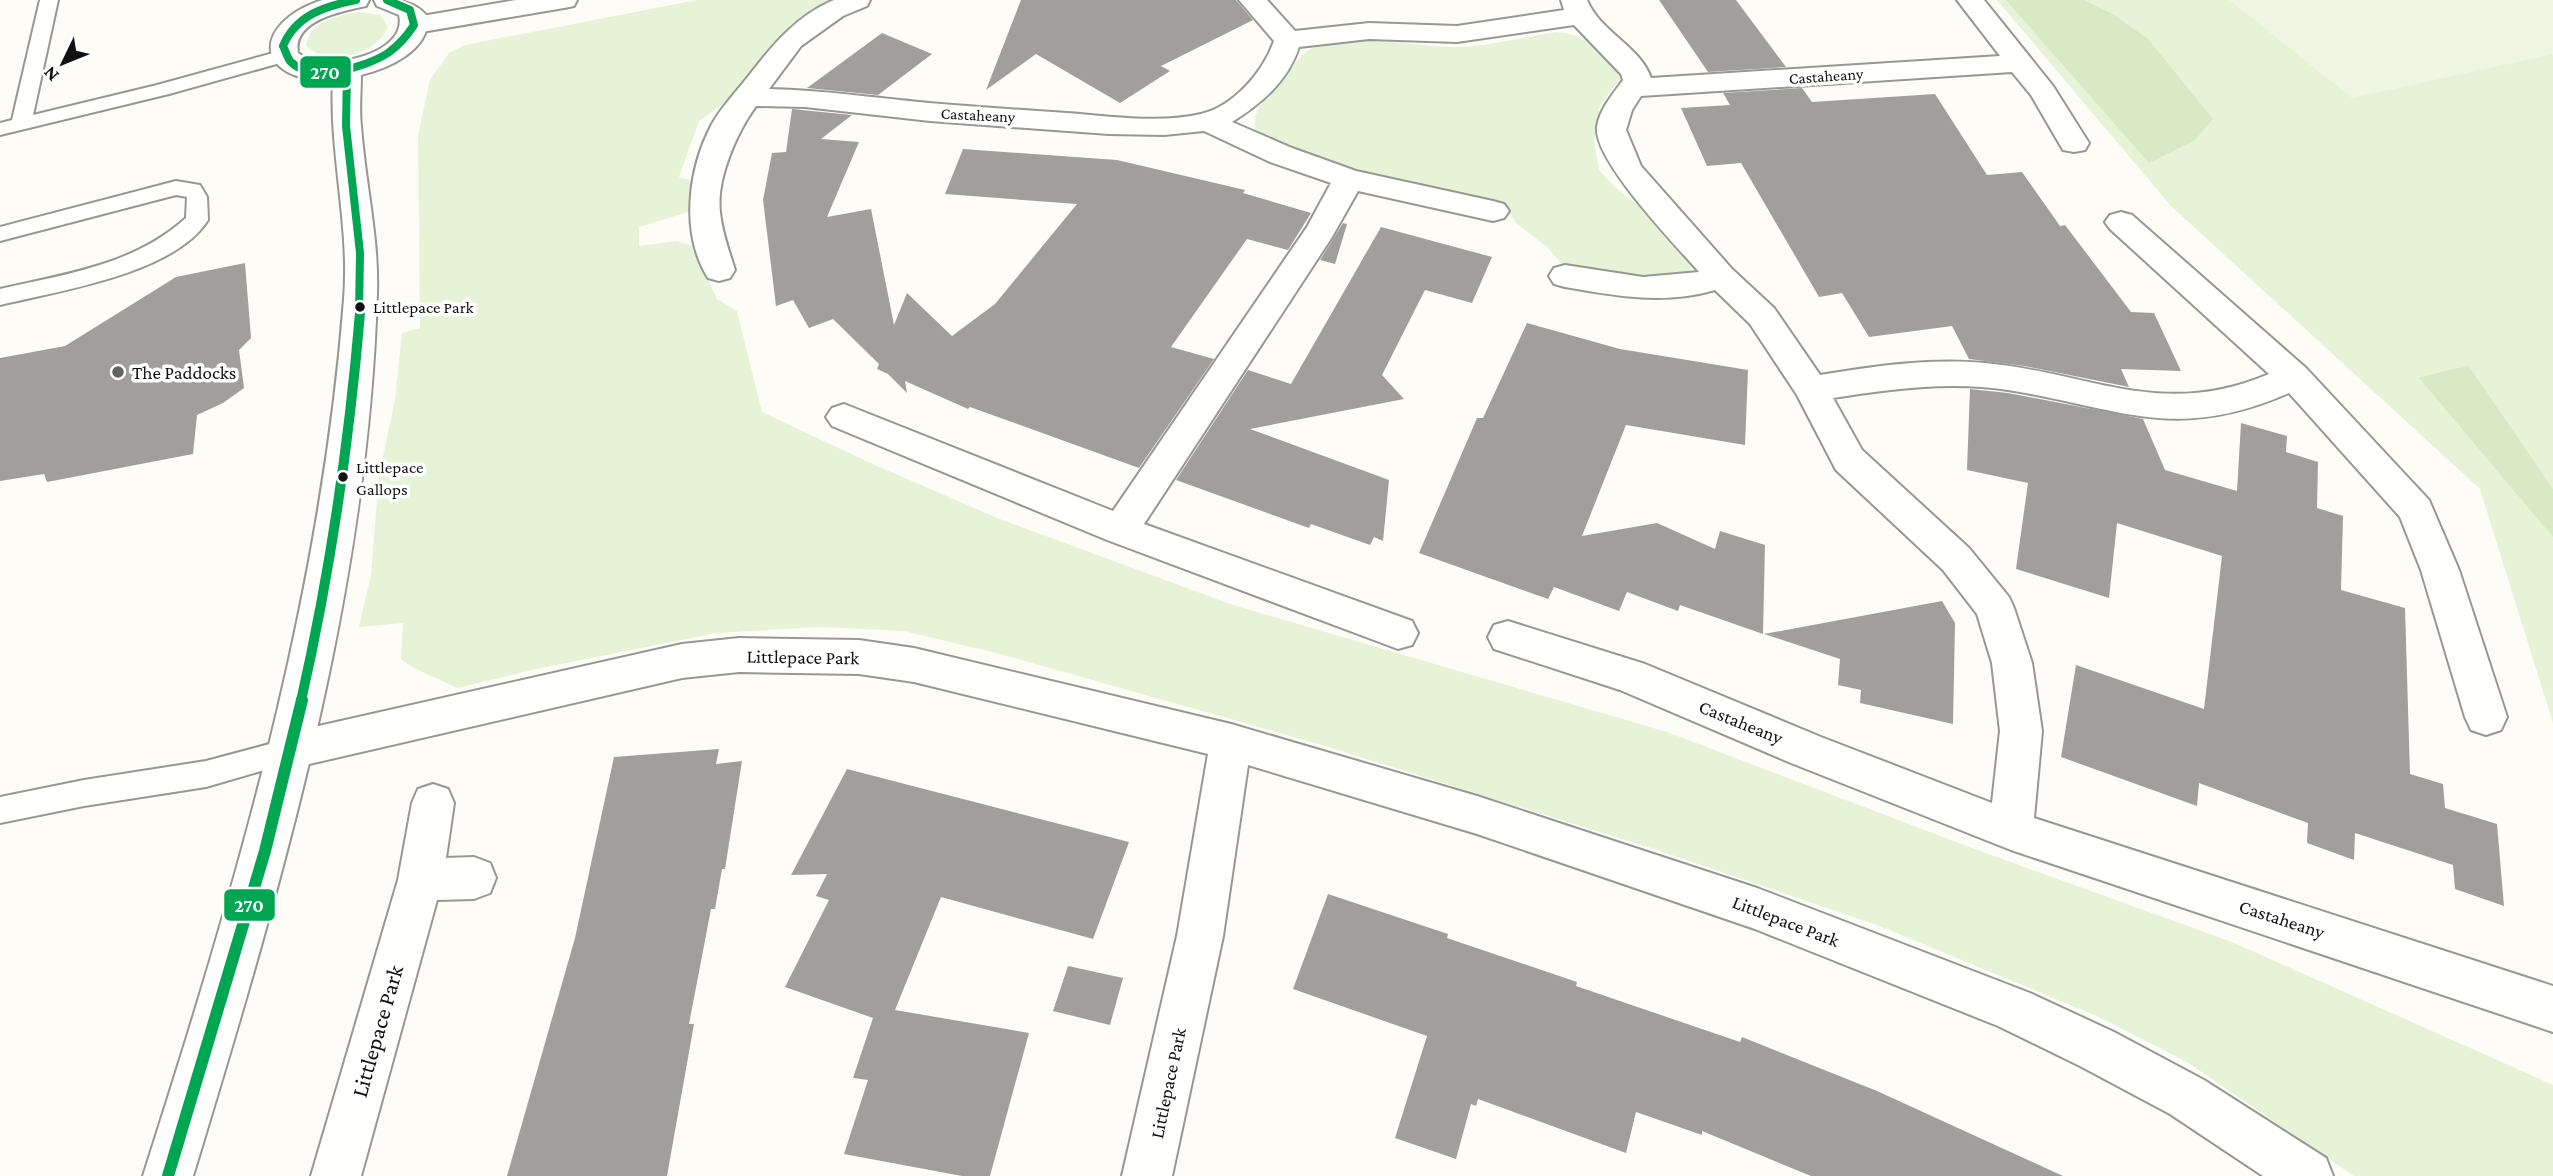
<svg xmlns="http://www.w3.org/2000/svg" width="2553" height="1176" font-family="'Crimson Pro',serif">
<rect width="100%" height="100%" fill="#fdfcf7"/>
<g fill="#e7f3d7">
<path d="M697 0H837L797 22 780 37 738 93 699 121 679 177 696 182 695 200 688 212 639 227V246L677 241 693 246 717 299 737 311 762 412 866 461 997 518 1233 605 1667 732 1972 848 2232 942 2553 1085V1176H2354L2187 1062 2099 1017 1877 925 1654 849 1322 745 1000 654 904 631 819 627 717 633 541 668 457 688C438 678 417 672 401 659L403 623 359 627 371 575 379 476 395 400 402 333 420 328 418 135 430 80 449 53 465 45Z"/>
<polygon points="1997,0 2553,0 2553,723 2480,489 2171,206"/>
<path d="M359 12 380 15 388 26C379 54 325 69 306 45 309 21 339 15 359 12Z"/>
<path d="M1556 32C1582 33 1614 53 1620 79L1600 105 1594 141 1599 170 1615 187 1646 211 1693 263 1686 279 1665 280 1561 263 1547 247 1516 223 1510 212 1495 203 1460 193 1375 177 1319 161 1255 130C1253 108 1264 101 1278 85 1287 74 1294 61 1306 52 1335 30 1418 47 1455 47 1489 47 1522 37 1556 32Z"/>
</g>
<g fill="#d8eac5">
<polygon points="2006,0 2083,0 2113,14 2148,39 2213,119 2195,140 2149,163"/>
<polygon points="2468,365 2553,489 2553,537 2419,378"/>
</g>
<polygon fill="#f0f6e1" points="2229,0 2553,0 2553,54 2352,98"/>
<g fill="#a19f9c">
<polygon points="1021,0 1236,0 1253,20 1161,66 1170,71 1120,103 1036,54 986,90"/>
<polygon points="1659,0 1736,0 1786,67 1708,72"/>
<polygon points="882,33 932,54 878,95 807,88"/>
<polygon points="1802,88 1812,102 1935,94 1987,175 2022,172 2060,226 2065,225 2131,312 2154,313 2181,371 2121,369 2129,387 2024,366 1969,359 1952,326 1869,337 1842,293 1819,297 1741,163 1707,166 1681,108 1730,105 1723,93"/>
<polygon points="792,109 852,115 821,139 859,142 827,217 871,209 894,325 907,293 952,336 995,304 1077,204 945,194 963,149 1117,160 1245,190 1243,193 1311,213 1288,250 1247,239 1171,347 1214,359 1139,468 970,407 968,409 905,381 907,393 888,374 877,369 879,364 833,319 809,328 793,300 776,306 763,200 772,153 786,152"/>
<polygon points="1343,223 1347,224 1335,264 1320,260"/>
<polygon points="1381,227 1492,257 1472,303 1425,290 1382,375 1404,399 1250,429 1389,480 1383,541 1374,537 1370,545 1311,524 1309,528 1176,480 1248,370 1291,384"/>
<polygon points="245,263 251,338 239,350 244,388 223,403 197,415 193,454 47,482 44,474 0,481 0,358 65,346 176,277"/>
<polygon points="1527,323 1620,349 1748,370 1745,445 1626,425 1582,536 1657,523 1715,549 1720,531 1765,545 1763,634 1680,605 1678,611 1627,592 1619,611 1554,587 1548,599 1419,553 1477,418 1483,418"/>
<polygon points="1970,389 2008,393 2143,419 2165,470 2237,491 2241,423 2287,436 2286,452 2318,462 2317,508 2343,516 2341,590 2405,608 2410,774 2443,784 2445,808 2497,824 2504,906 2455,889 2453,865 2355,833 2354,860 2307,843 2308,823 2199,783 2197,806 2061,757 2076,665 2204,709 2222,556 2117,523 2109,598 2016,569 2028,483 1967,470"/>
<polygon points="1942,601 1955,623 1953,724 1860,703 1861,690 1838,685 1840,659 1764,634"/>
<polygon points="719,749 716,764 742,761 725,869 722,869 715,909 711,909 689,1024 694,1024 667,1176 507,1176 575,938 614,757"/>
<polygon points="847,769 1129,842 1093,939 941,897 895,1010 1029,1033 990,1176 962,1176 844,1154 868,1080 853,1078 873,1018 785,987 829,900 816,896 827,874 791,875"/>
<polygon points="1328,894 1448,934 1447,938 1577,982 1576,986 1740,1042 1742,1037 1877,1091 2063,1176 1811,1176 1702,1131 1702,1135 1636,1112 1626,1153 1478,1099 1476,1106 1471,1104 1456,1159 1395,1138 1427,1036 1293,989"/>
<polygon points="1068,966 1123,978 1110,1025 1053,1011"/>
</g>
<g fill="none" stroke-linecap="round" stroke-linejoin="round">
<g stroke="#979795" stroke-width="4">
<g id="service">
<polygon points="40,0 58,0 33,115 157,85 284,50 294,56 291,60 169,94 0,135 0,123 12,120"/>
<path d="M176 181 200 185 207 197 208 220C174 274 58 291 0 305V289C66 274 134 265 186 218L187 197 176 195 0 241V227Z"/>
<polygon points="292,738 302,741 306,750 302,759 292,762 206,787 84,806 0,823 0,797 84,780 206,761"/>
</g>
</g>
<g stroke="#979795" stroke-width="4">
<g id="minor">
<polygon points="516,0 577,0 574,6 564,8 416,33 406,31 402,25 406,19 416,17"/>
<path d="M834 0H870L867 6 843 16 801 46 769 89C823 90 875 98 929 103 975 107 1021 110 1067 113 1109 116 1159 124 1201 114 1234 106 1263 72 1274 41L1239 0H1267L1295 31 1369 23 1457 26 1564 10 1561 0H1587C1600 32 1640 46 1651 78L2000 56 1957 0H1984L2053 86 2089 143 2085 150 2074 152 2063 150 2031 95 2012 72 1641 96 1632 110 1626 130 1641 166 1732 269 1774 308 1820 375C1874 366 1930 358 1985 363 2091 373 2161 420 2269 374L2110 229 2105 222 2110 215 2121 212 2132 215 2306 368 2429 500 2459 570 2507 717 2501 730 2486 735 2471 730 2465 717 2421 570 2400 517 2289 393C2174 443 2121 408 2008 390 1950 381 1891 389 1833 398L1862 450 1969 548 2009 597 2014 608 2032 663 2042 731 2034 818 2553 986V1032L2011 850 1791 763 1620 690 1494 649 1488 637 1494 625 1508 621 1645 664 1821 737 1992 803 2000 731 1992 663 1977 614 1943 570 1836 470 1797 395 1750 324 1715 290C1664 305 1616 296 1565 287L1554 284 1549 276 1554 268 1565 265 1643 277 1699 272C1676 245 1593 160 1597 127 1599 110 1613 94 1623 80L1621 74 1574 25 1457 42 1369 39 1299 47C1288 81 1261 104 1232 122L1292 148 1356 171 1493 201 1504 204 1509 211 1504 218 1493 221 1358 191 1332 237 1144 524 1412 621 1418 633 1412 645 1398 649 1107 540 832 426 826 417 832 408 844 404 1113 511 1307 227 1331 183 1270 162 1204 131 1164 135 1109 134 930 121 805 107 756 106C737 132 716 179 720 212 722 232 729 251 735 270L730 278 719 281 708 278C680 233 688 169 712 124 722 106 738 90 751 73 774 43 798 15 834 0Z"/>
<polygon points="739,638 859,640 914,648 1231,724 1477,796 1757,888 2030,993 2114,1032 2204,1080 2326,1158 2333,1176 2263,1176 2170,1114 2080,1066 1998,1026 1755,929 1477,834 1248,765 1223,936 1172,1176 1122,1176 1177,936 1208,754 914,682 859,674 739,672 682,678 292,768 277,763 271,750 277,737 292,732 682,644"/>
<polygon points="433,784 448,789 454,803 446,858 474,857 490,863 496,878 490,893 474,899 437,900 361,1176 311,1176 398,880 412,803 418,789"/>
</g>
</g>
<g stroke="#979795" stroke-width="4">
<path id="tertiary" d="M322 0H369L366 6C343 11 292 20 298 53 325 74 409 54 399 15L377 6 374 0C398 0 414 0 428 17 429 51 389 68 361 75 361 92 359 109 361 126 365 182 379 237 377 294 368 595 280 890 193 1176H143C235 889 321 601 344 299 350 225 329 153 333 80 254 83 250 24 322 0Z"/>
</g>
<use href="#service" fill="#fffffe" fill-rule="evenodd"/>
<use href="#minor" fill="#fffffe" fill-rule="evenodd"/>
<use href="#tertiary" fill="#fffffe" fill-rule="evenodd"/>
<g stroke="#fff" stroke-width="12">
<g id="bus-1-far2">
<path d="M356 0C325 6 296 15 283 46 285 50 287 57 290 61 311 84 366 67 388 53 399 45 407 36 414 25L410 10 387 0"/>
<polyline points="347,69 346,126 360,253 359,315"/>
</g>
</g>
<g stroke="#fff" stroke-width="15">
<path id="bus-1-far1" d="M301 701C330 573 349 445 360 313"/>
</g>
<g stroke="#fff" stroke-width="18">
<polyline id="bus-1" points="168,1176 265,851 302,700"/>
</g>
<use href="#bus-1-far2" stroke="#00a651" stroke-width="8"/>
<use href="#bus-1-far1" stroke="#00a651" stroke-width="10"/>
<use href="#bus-1" stroke="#00a651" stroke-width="12"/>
</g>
<g fill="#111" stroke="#fff" stroke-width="2.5">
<circle cx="360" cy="307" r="6"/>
<circle cx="343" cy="477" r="6"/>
</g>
<circle fill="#646362" stroke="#fff" stroke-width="2.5" cx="118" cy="372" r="7"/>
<g text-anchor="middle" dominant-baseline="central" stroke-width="7" stroke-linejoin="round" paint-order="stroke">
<g font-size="16" fill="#111" stroke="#fff">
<text transform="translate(1826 76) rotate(-4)">Castaheany</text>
<text transform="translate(978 115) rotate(3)">Castaheany</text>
</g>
<g font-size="17" fill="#111" stroke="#fff" text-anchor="start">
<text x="373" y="307">Littlepace Park</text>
<text x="356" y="467">Littlepace<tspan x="356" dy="22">Gallops</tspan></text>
</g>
<g font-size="19" fill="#111" stroke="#fff" text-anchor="start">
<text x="132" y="372">The Paddocks</text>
</g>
<g font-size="19" fill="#111" stroke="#fff">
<text transform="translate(803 657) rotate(1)">Littlepace Park</text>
<text transform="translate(1741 722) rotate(22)">Castaheany</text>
<text transform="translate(2282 919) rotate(18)">Castaheany</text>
<text transform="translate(1786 921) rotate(21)">Littlepace Park</text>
<text transform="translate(1168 1083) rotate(-78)">Littlepace Park</text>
</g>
<g font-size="23" fill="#111" stroke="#fff">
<text transform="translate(377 1031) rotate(-74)">Littlepace Park</text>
</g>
</g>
<g stroke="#fff" stroke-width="2.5">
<rect x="299" y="55" width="53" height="34" rx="7" fill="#00a651"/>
<rect x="223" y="888" width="53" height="34" rx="7" fill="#00a651"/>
</g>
<g font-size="19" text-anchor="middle" font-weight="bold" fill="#fff">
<text x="325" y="79">270</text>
<text x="249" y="912">270</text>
</g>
<g transform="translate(63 63) rotate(227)" stroke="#ffffff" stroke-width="5" paint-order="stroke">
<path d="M0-5L12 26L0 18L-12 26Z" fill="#111111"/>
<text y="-10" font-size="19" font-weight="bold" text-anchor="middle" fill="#111111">N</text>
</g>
</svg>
